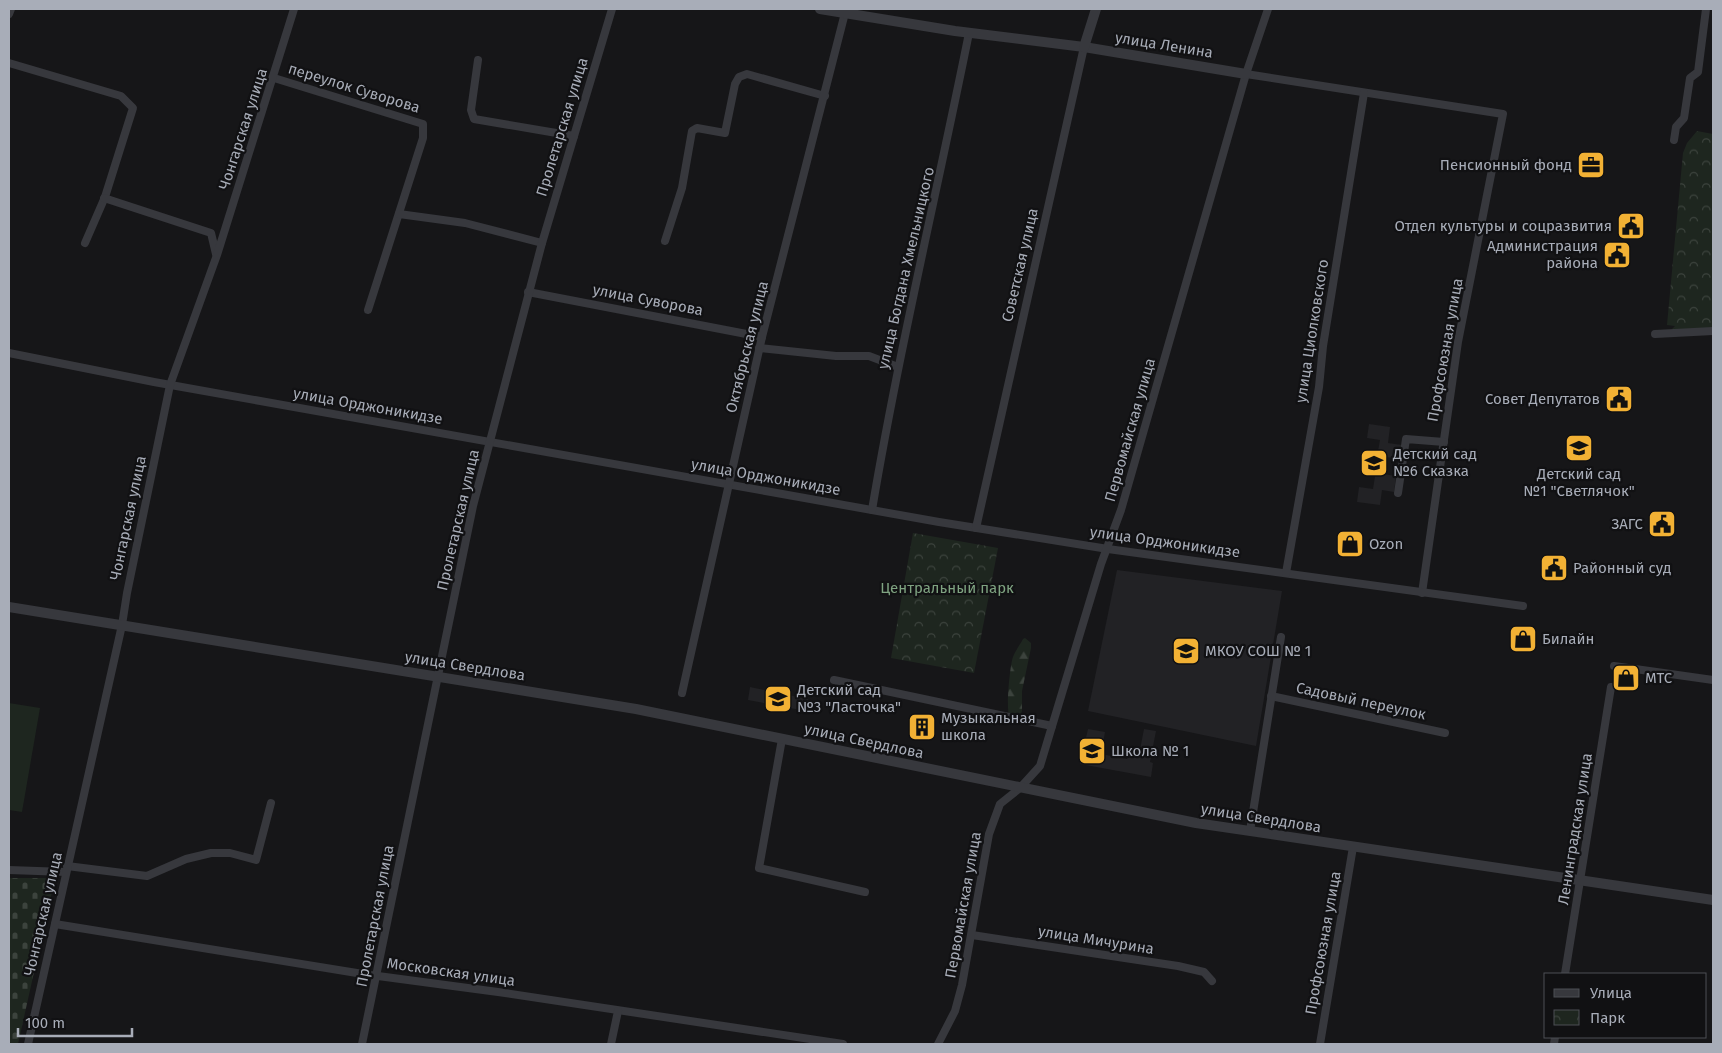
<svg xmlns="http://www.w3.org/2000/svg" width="1722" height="1053" font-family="'Fira Sans',sans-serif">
<defs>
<pattern id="forest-firs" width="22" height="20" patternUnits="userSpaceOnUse" patternTransform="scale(1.25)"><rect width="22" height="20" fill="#1e261f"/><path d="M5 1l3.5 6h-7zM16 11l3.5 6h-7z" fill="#3c433d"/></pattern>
<pattern id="cemetery-stones" width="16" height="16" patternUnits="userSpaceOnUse" patternTransform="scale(1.25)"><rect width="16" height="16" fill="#1e261f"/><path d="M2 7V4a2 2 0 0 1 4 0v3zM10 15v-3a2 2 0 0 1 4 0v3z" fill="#3c433d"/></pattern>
<pattern id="park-crowns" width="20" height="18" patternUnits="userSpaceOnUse" patternTransform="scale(1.25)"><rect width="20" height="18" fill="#1e261f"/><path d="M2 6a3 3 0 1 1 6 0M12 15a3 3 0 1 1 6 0" fill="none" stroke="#3c433d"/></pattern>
</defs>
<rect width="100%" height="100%" fill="#161618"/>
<g fill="#222225">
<polygon points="1369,424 1390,427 1388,443 1402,445 1400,459 1386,457 1383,474 1396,476 1394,492 1382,490 1380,505 1357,502 1359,487 1373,489 1376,470 1362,468 1364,456 1377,457 1380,440 1367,438"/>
<polygon points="1117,570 1282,591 1256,746 1088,711"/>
<polygon points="750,687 808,699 806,711 748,700"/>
<polygon points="1088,729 1105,732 1101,754 1127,759 1129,754 1139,755 1144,729 1156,731 1150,762 1153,763 1151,777 1080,764"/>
</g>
<path fill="url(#forest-firs)" d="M1025 638 1031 643V648L1022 691V711L1020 716 1009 714C1006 707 1010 665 1013 657 1015 651 1020 645 1023 639Z"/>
<polygon fill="url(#cemetery-stones)" points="9,878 55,878 18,1044 9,1044"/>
<g fill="url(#park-crowns)">
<polygon points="1697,131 1713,134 1713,329 1669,332 1675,326 1667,325 1683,153 1687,143"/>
<polygon points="913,533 998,548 974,673 891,658"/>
</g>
<polygon fill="#1e261f" points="9,703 40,708 22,812 9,810"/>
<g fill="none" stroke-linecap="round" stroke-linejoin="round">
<g stroke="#37383d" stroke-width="8">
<polyline points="9,14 11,9"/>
<polyline points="478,60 471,110 474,119 574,136"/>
<polyline points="9,63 121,96 133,108 105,197 85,243"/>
<polyline points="1246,74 1503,114 1458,342 1422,593"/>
<polyline points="274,78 423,124 423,138 368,310"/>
<polyline points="1674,140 1676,127 1684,118 1690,78 1698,72 1706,9"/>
<polyline points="104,198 211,233 216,254"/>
<polyline points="399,214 465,223 542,243"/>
<polyline points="665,241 682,188 692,131 697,128 725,133 735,84 739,77 747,74 825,96"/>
<polyline points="528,292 762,337"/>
<polyline points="1655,334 1713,331"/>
<polyline points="759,348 836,356 869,356 898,367"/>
<polyline points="9,353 154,382 939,522 1108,549 1523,606"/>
<polyline points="1398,493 1406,439 1444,442"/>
<path d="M872 510C899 350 937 192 969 33"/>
<polyline points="976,528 1084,47"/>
<polyline points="1286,573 1319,387 1323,346 1364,93"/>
<polyline points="1614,666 1713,680"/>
<polyline points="834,680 1052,726"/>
<polyline points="682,693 762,337 846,9"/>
<polyline points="1271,696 1445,733"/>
<polyline points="782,739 759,868 865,892"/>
<polyline points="1250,831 1281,637"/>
<polyline points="67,866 147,876 186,859 211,853 230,853 256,860 271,803"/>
<polyline points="9,870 66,872"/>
<polyline points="55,924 363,974 498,992 843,1044"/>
<polyline points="972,935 1178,966 1204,972 1212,981"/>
<polyline points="1565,974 1611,687"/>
<polyline points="28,1044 122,625 127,593 170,385 217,255 294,9"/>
<polyline points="362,1044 473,506 542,243 612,9"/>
<polyline points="611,1044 618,1011"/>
<polyline points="938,1044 955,1011 962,985 989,834 1000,804 1020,788 1040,766 1101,564 1121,510 1246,74 1268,9"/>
<polyline points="1320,1044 1353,847"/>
<polyline points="1554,1044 1555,1037"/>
</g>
<g stroke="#37383d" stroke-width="10">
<polyline points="820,9 955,31 1084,47 1246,74"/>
<polyline points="1084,47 1096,9"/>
<polyline points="9,607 636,709 1196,823 1713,900"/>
</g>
</g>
<defs>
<g id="office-square" transform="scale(1.4375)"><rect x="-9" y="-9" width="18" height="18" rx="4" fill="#f2b134" stroke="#111113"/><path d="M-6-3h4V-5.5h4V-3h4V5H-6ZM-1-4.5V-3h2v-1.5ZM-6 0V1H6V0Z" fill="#111"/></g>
<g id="civic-square" transform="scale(1.4375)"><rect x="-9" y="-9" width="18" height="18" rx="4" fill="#f2b134" stroke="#111113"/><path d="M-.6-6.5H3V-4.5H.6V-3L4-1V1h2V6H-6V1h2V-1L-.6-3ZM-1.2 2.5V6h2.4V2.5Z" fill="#111"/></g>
<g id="school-square" transform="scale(1.4375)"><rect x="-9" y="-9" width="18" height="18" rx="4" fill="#f2b134" stroke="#111113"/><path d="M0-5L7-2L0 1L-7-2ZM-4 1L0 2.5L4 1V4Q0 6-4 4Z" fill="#111"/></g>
<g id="shop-square" transform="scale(1.4375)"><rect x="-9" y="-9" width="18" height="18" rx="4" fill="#f2b134" stroke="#111113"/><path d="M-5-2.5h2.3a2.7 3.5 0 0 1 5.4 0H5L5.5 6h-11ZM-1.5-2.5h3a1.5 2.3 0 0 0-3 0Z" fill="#111"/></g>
<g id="building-square" transform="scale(1.4375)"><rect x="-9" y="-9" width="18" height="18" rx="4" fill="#f2b134" stroke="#111113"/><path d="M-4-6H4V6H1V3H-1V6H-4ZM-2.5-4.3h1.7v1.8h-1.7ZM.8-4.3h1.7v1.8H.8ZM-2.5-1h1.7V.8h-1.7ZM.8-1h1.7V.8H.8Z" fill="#111"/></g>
</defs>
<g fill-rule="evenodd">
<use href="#office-square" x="1591" y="165"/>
<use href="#civic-square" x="1631" y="226"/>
<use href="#civic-square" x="1617" y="255"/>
<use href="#civic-square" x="1619" y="399"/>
<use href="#school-square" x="1579" y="448"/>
<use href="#school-square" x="1374" y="463"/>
<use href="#civic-square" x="1662" y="524"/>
<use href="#shop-square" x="1350" y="544"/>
<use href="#civic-square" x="1554" y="568"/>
<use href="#shop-square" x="1523" y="639"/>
<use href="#school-square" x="1186" y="651"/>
<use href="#shop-square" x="1626" y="678"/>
<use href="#school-square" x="778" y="699"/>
<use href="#building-square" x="922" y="727"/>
<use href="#school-square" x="1092" y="751"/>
</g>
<g text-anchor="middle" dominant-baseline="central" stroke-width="4.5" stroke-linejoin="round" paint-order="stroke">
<g font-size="15" fill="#a8adb8" stroke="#111113">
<text transform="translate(1164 45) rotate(9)">улица Ленина</text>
<text transform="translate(354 88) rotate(17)">переулок Суворова</text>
<text transform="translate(562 127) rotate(-73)">Пролетарская улица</text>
<text transform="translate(243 129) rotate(-72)">Чонгарская улица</text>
<text transform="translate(1020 265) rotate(-77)">Советская улица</text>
<text transform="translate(906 268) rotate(-77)">улица Богдана Хмельницкого</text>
<text transform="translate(648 300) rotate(11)">улица Суворова</text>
<text transform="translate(1312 331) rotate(-81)">улица Циолковского</text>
<text transform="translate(747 347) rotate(-76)">Октябрьская улица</text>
<text transform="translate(1445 350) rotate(-80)">Профсоюзная улица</text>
<text transform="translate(368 406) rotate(10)">улица Орджоникидзе</text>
<text transform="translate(1130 430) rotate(-74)">Первомайская улица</text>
<text transform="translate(766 477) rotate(10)">улица Орджоникидзе</text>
<text transform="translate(128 518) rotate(-78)">Чонгарская улица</text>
<text transform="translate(458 520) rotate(-77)">Пролетарская улица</text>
<text transform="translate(1165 542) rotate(8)">улица Орджоникидзе</text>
<text transform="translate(465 666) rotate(9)">улица Свердлова</text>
<text transform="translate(1361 701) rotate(12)">Садовый переулок</text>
<text transform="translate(864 741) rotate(12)">улица Свердлова</text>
<text transform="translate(1261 818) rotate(9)">улица Свердлова</text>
<text transform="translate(1575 829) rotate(-81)">Ленинградская улица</text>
<text transform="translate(963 905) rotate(-80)">Первомайская улица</text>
<text transform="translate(43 914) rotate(-77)">Чонгарская улица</text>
<text transform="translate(375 916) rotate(-79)">Пролетарская улица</text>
<text transform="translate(1096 940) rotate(9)">улица Мичурина</text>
<text transform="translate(1323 943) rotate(-80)">Профсоюзная улица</text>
<text transform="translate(451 972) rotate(8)">Московская улица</text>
</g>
<g font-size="15" fill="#a8adb8" stroke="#111113" text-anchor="start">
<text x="1572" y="165" text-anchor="end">Пенсионный фонд</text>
<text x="1612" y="226" text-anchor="end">Отдел культуры и соцразвития</text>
<text x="1598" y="246" text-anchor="end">Администрация<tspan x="1598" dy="17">района</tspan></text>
<text x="1600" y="399" text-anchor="end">Совет Депутатов</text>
<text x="1393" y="454">Детский сад<tspan x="1393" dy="17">№6 Сказка</tspan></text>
<text x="1579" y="474" text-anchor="middle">Детский сад<tspan x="1579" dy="17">№1 "Светлячок"</tspan></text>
<text x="1643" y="524" text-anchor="end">ЗАГС</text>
<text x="1369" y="544">Ozon</text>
<text x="1573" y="568">Районный суд</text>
<text x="1542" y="639">Билайн</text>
<text x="1205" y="651">МКОУ СОШ № 1</text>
<text x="1645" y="678">МТС</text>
<text x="797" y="690">Детский сад<tspan x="797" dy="17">№3 "Ласточка"</tspan></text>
<text x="941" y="718">Музыкальная<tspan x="941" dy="17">школа</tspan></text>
<text x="1111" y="751">Школа № 1</text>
</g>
<g font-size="15" fill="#7fa381" stroke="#111113">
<text x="947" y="588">Центральный парк</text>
</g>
</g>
<rect width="1722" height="1053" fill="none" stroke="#a8adb8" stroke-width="20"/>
<rect x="1544" y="973" width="162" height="65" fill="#111113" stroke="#4d4f55"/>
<rect x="1554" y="989" width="25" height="8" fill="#37383d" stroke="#4d4f55"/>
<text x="1590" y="998" font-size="15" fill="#a8adb8">Улица</text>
<rect x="1554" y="1010" width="25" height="15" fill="url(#park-crowns)" stroke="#4d4f55"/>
<text x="1590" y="1023" font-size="15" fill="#a8adb8">Парк</text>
<path d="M18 1028v8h114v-8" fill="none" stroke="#a8adb8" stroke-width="2.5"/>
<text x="25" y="1028" font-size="15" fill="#a8adb8" stroke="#111113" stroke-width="4" paint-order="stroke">100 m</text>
</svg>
